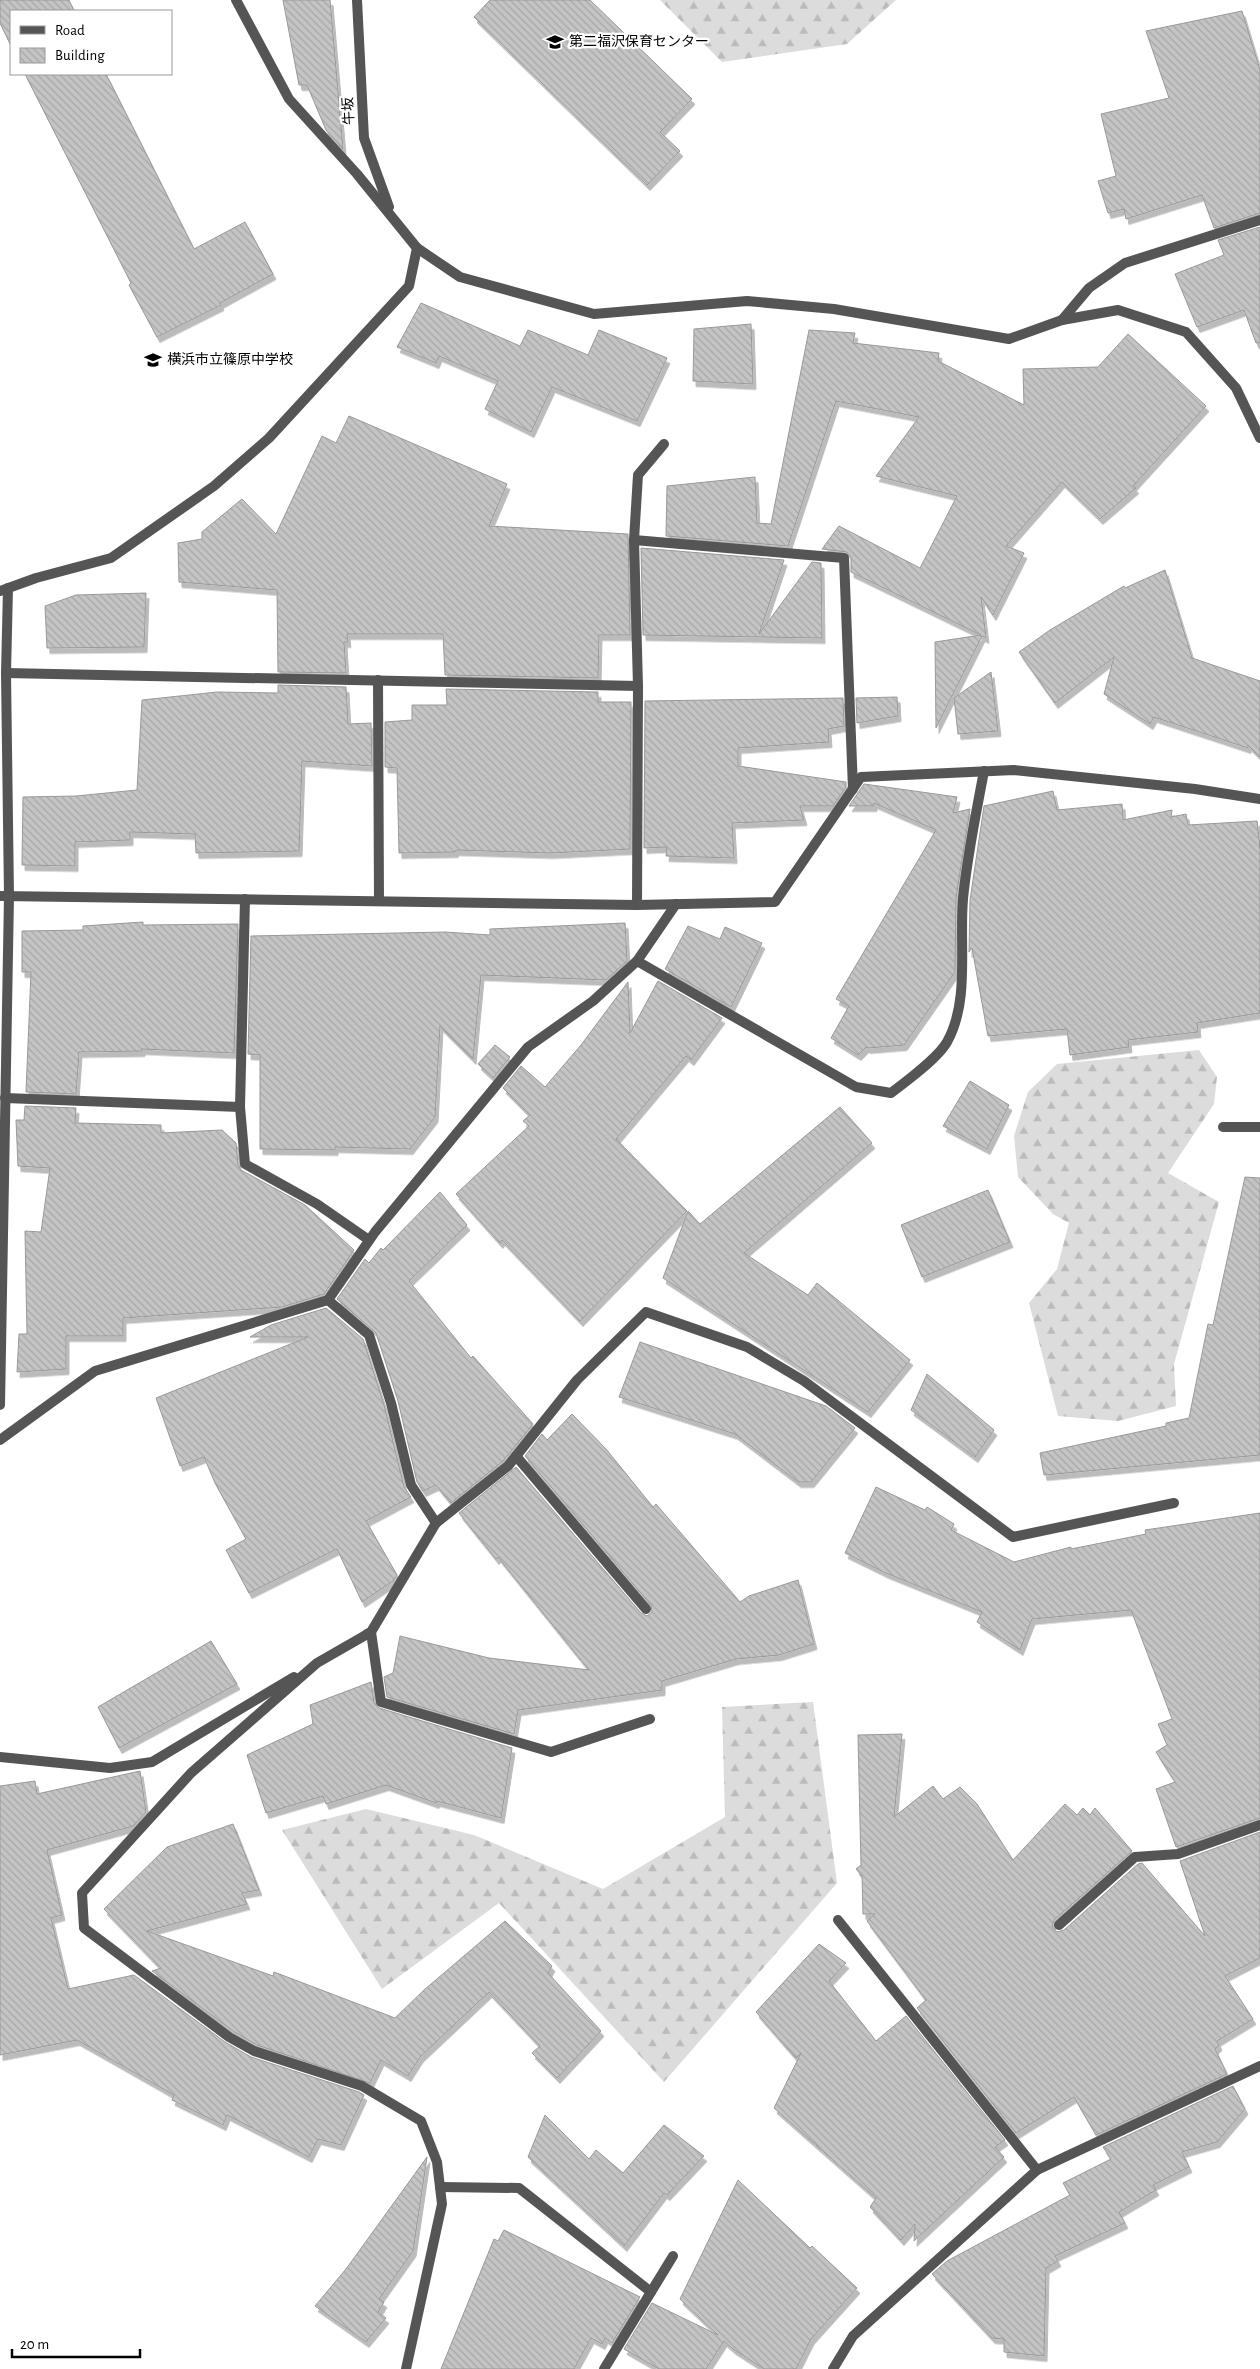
<svg xmlns="http://www.w3.org/2000/svg" width="1260" height="2369" font-family="'Alegreya Sans','Noto Sans JP',sans-serif">
<defs>
<pattern id="forest-firs" width="22" height="20" patternUnits="userSpaceOnUse" patternTransform="scale(1.25)"><rect width="22" height="20" fill="#dcdcdc"/><path d="M5 1l3.5 6h-7zM16 11l3.5 6h-7z" fill="#bbb"/></pattern>
<pattern id="building-back-hatch" width="6" height="6" patternUnits="userSpaceOnUse" patternTransform="scale(1.25)"><rect width="6" height="6" fill="#c4c4c4"/><path d="M-1 5l2 2M0 0l6 6M5-1l2 2" fill="none" stroke="#a7a7a7"/></pattern>
<filter id="shadow"><feDropShadow dx="3" dy="5.5" stdDeviation="0" flood-color="#0004"/></filter>
</defs>
<rect width="100%" height="100%" fill="#fff"/>
<g fill="url(#forest-firs)">
<polygon points="660,0 896,0 847,44 722,62"/>
<polygon points="1199,1050 1217,1077 1214,1104 1168,1173 1219,1202 1174,1364 1176,1406 1118,1421 1058,1416 1029,1303 1057,1269 1069,1223 1053,1214 1018,1177 1014,1136 1028,1092 1057,1064"/>
<polygon points="813,1702 837,1883 664,2082 499,1903 382,1989 282,1830 366,1809 474,1835 603,1889 725,1817 722,1707"/>
</g>
<g fill="url(#building-back-hatch)" stroke="#999" filter="url(#shadow)">
<polygon points="0,0 69,0 74,11 11,11 11,46 0,23"/>
<polygon points="283,0 330,0 343,149 326,130 307,85 299,85"/>
<polygon points="490,0 590,0 692,99 660,132 680,151 647,185 474,17"/>
<polygon points="1242,11 1260,70 1260,213 1214,228 1202,195 1126,219 1124,209 1108,213 1098,181 1116,176 1101,114 1169,98 1146,31"/>
<polygon points="25,74 106,74 194,249 245,222 273,274 220,303 221,305 157,337 129,285 131,283"/>
<polygon points="1260,227 1260,343 1256,343 1244,310 1197,327 1175,274 1224,255 1218,240"/>
<polygon points="421,303 520,346 528,330 588,355 599,330 667,358 637,421 552,387 531,432 485,409 498,381 439,356 436,363 397,347"/>
<polygon points="751,324 753,384 693,381 694,329"/>
<polygon points="809,330 855,333 853,343 939,353 938,361 1024,405 1023,369 1098,367 1128,334 1206,406 1133,486 1136,488 1100,519 1062,482 1006,546 1024,553 993,615 981,597 986,638 982,636 936,728 935,642 981,635 851,572 851,557 847,552 822,549 839,526 920,568 957,496 876,476 919,417 836,401 788,546 666,536 667,486 755,477 757,523 771,524"/>
<polygon points="349,416 507,484 489,526 628,534 630,635 599,635 598,678 445,675 443,634 347,634 348,642 344,642 346,673 278,672 277,590 179,582 178,543 202,539 202,532 242,499 276,534 322,436 336,443"/>
<polygon points="641,548 784,560 759,634 812,562 821,563 822,638 643,635"/>
<polygon points="1165,570 1192,658 1260,681 1260,757 1248,745 1248,748 1154,717 1150,724 1104,694 1114,657 1055,703 1019,652 1050,630 1124,586 1125,588"/>
<polygon points="146,593 144,647 47,648 45,606 76,595"/>
<polygon points="991,672 998,731 958,734 954,698"/>
<polygon points="278,685 346,687 348,724 371,723 372,766 302,761 299,851 196,853 195,834 130,832 130,840 75,842 75,866 22,865 23,797 76,796 137,790 142,700 217,692 278,693"/>
<polygon points="446,689 598,692 598,702 631,702 630,849 550,853 456,850 455,852 399,853 397,768 385,767 385,722 412,720 412,705 447,705"/>
<polygon points="897,697 898,716 857,723 856,698"/>
<polygon points="843,698 844,726 828,729 829,742 738,748 738,766 846,782 846,787 833,806 800,806 804,820 732,823 734,858 666,856 667,847 644,848 645,701"/>
<polygon points="864,784 957,797 953,813 970,809 956,898 955,972 904,1045 868,1048 866,1047 858,1055 831,1038 849,1006 836,999 936,830 874,803 874,806 849,806"/>
<polygon points="1053,791 1057,810 1122,804 1123,820 1172,810 1171,817 1186,814 1188,825 1257,821 1260,847 1260,1013 1197,1023 1198,1032 1128,1040 1129,1047 1070,1055 1067,1029 988,1036 972,948 969,952 970,900 984,806"/>
<polygon points="143,922 143,925 238,924 234,1053 142,1049 142,1051 79,1052 76,1094 26,1092 31,972 22,972 22,931 83,930 83,926"/>
<polygon points="625,923 627,961 606,980 481,975 473,1059 440,1026 435,1117 410,1149 335,1147 335,1150 260,1149 260,1055 248,1054 251,936 445,932 490,935 490,929"/>
<polygon points="688,926 720,939 725,927 762,943 731,1007 665,969"/>
<polygon points="658,981 722,1018 691,1060 686,1056 616,1139 687,1211 580,1321 502,1240 500,1243 456,1194 529,1126 523,1121 530,1115 503,1088 521,1066 545,1087 581,1045 628,982 630,1033"/>
<polygon points="495,1045 510,1057 493,1078 478,1064"/>
<polygon points="970,1081 1009,1105 987,1149 943,1126"/>
<polygon points="25,1106 76,1108 75,1123 161,1125 161,1133 222,1130 236,1143 238,1165 241,1170 305,1205 354,1250 324,1294 282,1307 123,1318 123,1336 66,1336 66,1369 17,1372 19,1334 27,1334 25,1231 41,1232 50,1168 18,1166 16,1120 24,1120"/>
<polygon points="840,1107 872,1143 744,1253 808,1295 817,1283 910,1360 868,1412 663,1278 688,1211 700,1224"/>
<polygon points="1245,1177 1260,1178 1260,1455 1044,1475 1040,1453 1166,1426 1166,1423 1189,1418 1208,1324 1213,1325"/>
<polygon points="988,1190 1010,1242 922,1277 901,1225"/>
<polygon points="440,1192 467,1225 409,1281 471,1358 473,1356 533,1424 503,1461 451,1503 436,1485 423,1491 417,1482 398,1401 376,1333 337,1299 365,1259 369,1263 381,1248 383,1250"/>
<polygon points="326,1308 363,1339 384,1405 404,1487 411,1497 366,1521 397,1575 393,1581 362,1602 337,1549 249,1593 226,1550 246,1539 215,1483 204,1457 180,1466 156,1398 308,1337 250,1337 271,1325"/>
<polygon points="640,1342 826,1406 855,1428 811,1482 798,1482 735,1434 619,1397"/>
<polygon points="927,1374 994,1430 975,1457 911,1410"/>
<polygon points="572,1414 606,1449 653,1507 656,1504 740,1602 749,1596 798,1580 814,1644 779,1655 736,1659 662,1681 662,1690 518,1710 514,1734 387,1697 384,1677 393,1673 400,1636 489,1658 589,1670 498,1557 496,1559 459,1513 516,1467 641,1613 647,1616 652,1612 651,1605 525,1456 542,1434 547,1440"/>
<polygon points="876,1487 925,1510 927,1507 954,1524 951,1530 1014,1562 1071,1547 1071,1549 1146,1534 1145,1530 1260,1513 1260,1818 1176,1847 1156,1789 1175,1782 1156,1752 1167,1745 1158,1724 1172,1719 1131,1610 1032,1619 1020,1650 977,1622 982,1612 886,1573 845,1553"/>
<polygon points="211,1641 237,1684 119,1748 98,1707"/>
<polygon points="371,1682 374,1703 379,1708 512,1748 501,1818 437,1801 436,1803 386,1785 326,1804 323,1796 266,1813 247,1755 313,1724 310,1705"/>
<polygon points="902,1734 894,1817 933,1786 943,1799 960,1787 977,1804 1013,1860 1065,1804 1077,1815 1083,1808 1090,1815 1095,1808 1132,1851 1054,1920 1052,1927 1057,1932 1064,1930 1138,1864 1142,1863 1205,1936 1180,1861 1260,1832 1260,1958 1225,1976 1253,2019 1217,2041 1219,2045 1215,2049 1227,2074 1096,2135 1074,2097 1016,2133 917,2008 926,2000 867,1921 875,1914 863,1914 862,1876 856,1869 861,1865 858,1735"/>
<polygon points="140,1771 146,1812 133,1826 47,1850 62,1915 51,1918 68,1989 134,1975 225,2042 251,2057 359,2092 364,2095 341,2145 318,2139 309,2157 227,2115 223,2125 172,2100 174,2095 77,2040 0,2055 0,1786 35,1781 37,1794"/>
<polygon points="233,1824 259,1890 242,1893 247,1904 147,1931 273,1976 274,1972 395,2018 424,1990 505,1921 552,1966 548,1973 601,2031 557,2078 532,2053 540,2046 489,1992 420,2057 408,2076 381,2060 370,2083 257,2045 233,2031 152,1971 161,1968 104,1909 167,1847"/>
<polygon points="819,1944 846,1963 829,1981 876,2041 906,2016 1005,2140 995,2147 1004,2157 914,2241 915,2224 901,2240 870,2207 876,2198 774,2108 801,2053 796,2058 756,2012"/>
<polygon points="1233,2086 1245,2109 1217,2142 1182,2152 1189,2167 1153,2185 1156,2190 1119,2212 1125,2223 1055,2256 1058,2261 1046,2268 1044,2356 1004,2352 1004,2339 992,2338 932,2274 947,2261 1070,2195 1063,2183 1111,2159 1103,2147"/>
<polygon points="545,2115 589,2159 596,2150 623,2173 664,2125 704,2156 667,2195 664,2193 624,2246 528,2157"/>
<polygon points="427,2157 413,2251 379,2299 384,2302 378,2312 386,2318 366,2342 315,2306 346,2269"/>
<polygon points="738,2180 810,2248 812,2246 857,2288 811,2339 796,2369 764,2369 733,2349 724,2341 706,2369 659,2369 624,2349 652,2303 718,2335 680,2299"/>
<polygon points="504,2230 640,2297 612,2343 605,2338 602,2344 591,2338 574,2369 441,2369 494,2239 498,2241"/>
</g>
<g fill="none" stroke-linecap="round" stroke-linejoin="round">
<g stroke="#555" stroke-width="10">
<polyline points="236,0 289,99 357,174 417,248 460,277 594,314 747,301 834,309 1009,339 1062,320 1089,288 1125,263 1260,220"/>
<polyline points="357,0 364,138 389,207"/>
<polyline points="1062,320 1118,310 1186,332 1236,388 1260,438"/>
<polyline points="634,540 638,475 664,444"/>
<polyline points="0,591 36,578 111,558 214,486 269,438 409,286 417,248"/>
<polyline points="6,673 638,686"/>
<polyline points="378,680 379,901"/>
<polyline points="0,896 637,905 775,902 861,777 1014,770 1195,789 1260,799"/>
<polyline points="245,899 240,1107 245,1164 317,1204 369,1240"/>
<polyline points="637,905 638,686 634,540 844,558 853,789"/>
<path d="M637 961 856 1087 891 1093C907 1081 938 1058 947 1042 970 1001 959 945 963 899 967 856 976 814 984 771"/>
<polyline points="5,1098 240,1107"/>
<polyline points="1223,1127 1260,1127"/>
<polyline points="328,1300 369,1335 391,1403 411,1485 436,1523 371,1632 367,1634"/>
<polyline points="0,1405 9,896 6,673 8,588"/>
<polyline points="0,1440 95,1371 328,1300 375,1232 528,1047 593,1001 637,961 676,904"/>
<polyline points="516,1456 646,1609"/>
<polyline points="436,1523 508,1466 577,1380 646,1312 747,1347 804,1381 1013,1537 1174,1503"/>
<polyline points="0,1757 110,1768 152,1762 294,1677"/>
<polyline points="838,1920 1037,2170"/>
<polyline points="1059,1925 1135,1857 1178,1854 1260,1825"/>
<polyline points="440,2187 519,2188 651,2292"/>
<polyline points="406,2369 442,2204 437,2162 421,2121 362,2086 254,2051 229,2037 84,1928 82,1893 191,1773 317,1663 371,1632 381,1702 551,1752 650,1719"/>
<polyline points="604,2369 673,2256"/>
<polyline points="833,2369 853,2336 1037,2170 1260,2066"/>
</g>
</g>
<defs>
<g id="school-bare" transform="scale(1.35)"><path d="M0-5L7-2L0 1L-7-2ZM-4 1L0 2.5L4 1V4Q0 6-4 4Z" fill="#000" stroke="#fff" stroke-width="2.5" paint-order="stroke"/></g>
</defs>
<g fill-rule="evenodd">
<use href="#school-bare" x="555" y="42"/>
<use href="#school-bare" x="153" y="360"/>
</g>
<g text-anchor="middle" dominant-baseline="central" stroke-width="4.5" stroke-linejoin="round" paint-order="stroke">
<g font-size="14" fill="#000" stroke="#fff" text-anchor="start">
<text x="569" y="42">第二福沢保育センター</text>
<text x="167" y="360">横浜市立篠原中学校</text>
</g>
<g font-size="14" fill="#000" stroke="#fff">
<text transform="translate(349 111) rotate(-93)">牛坂</text>
</g>
</g>
<rect x="10" y="10" width="162" height="65" fill="#ffffff" stroke="#999999"/>
<rect x="20" y="26" width="25" height="8" fill="#555555" stroke="#999999"/>
<text x="55" y="35" font-size="15" fill="#000000">Road</text>
<rect x="20" y="48" width="25" height="15" fill="url(#building-back-hatch)" stroke="#999999"/>
<text x="55" y="60" font-size="15" fill="#000000">Building</text>
<path d="M12 2349v8h128v-8" fill="none" stroke="#000000" stroke-width="2.5"/>
<text x="20" y="2349" font-size="15" fill="#000000" stroke="#ffffff" stroke-width="4" paint-order="stroke">20 m</text>
</svg>
